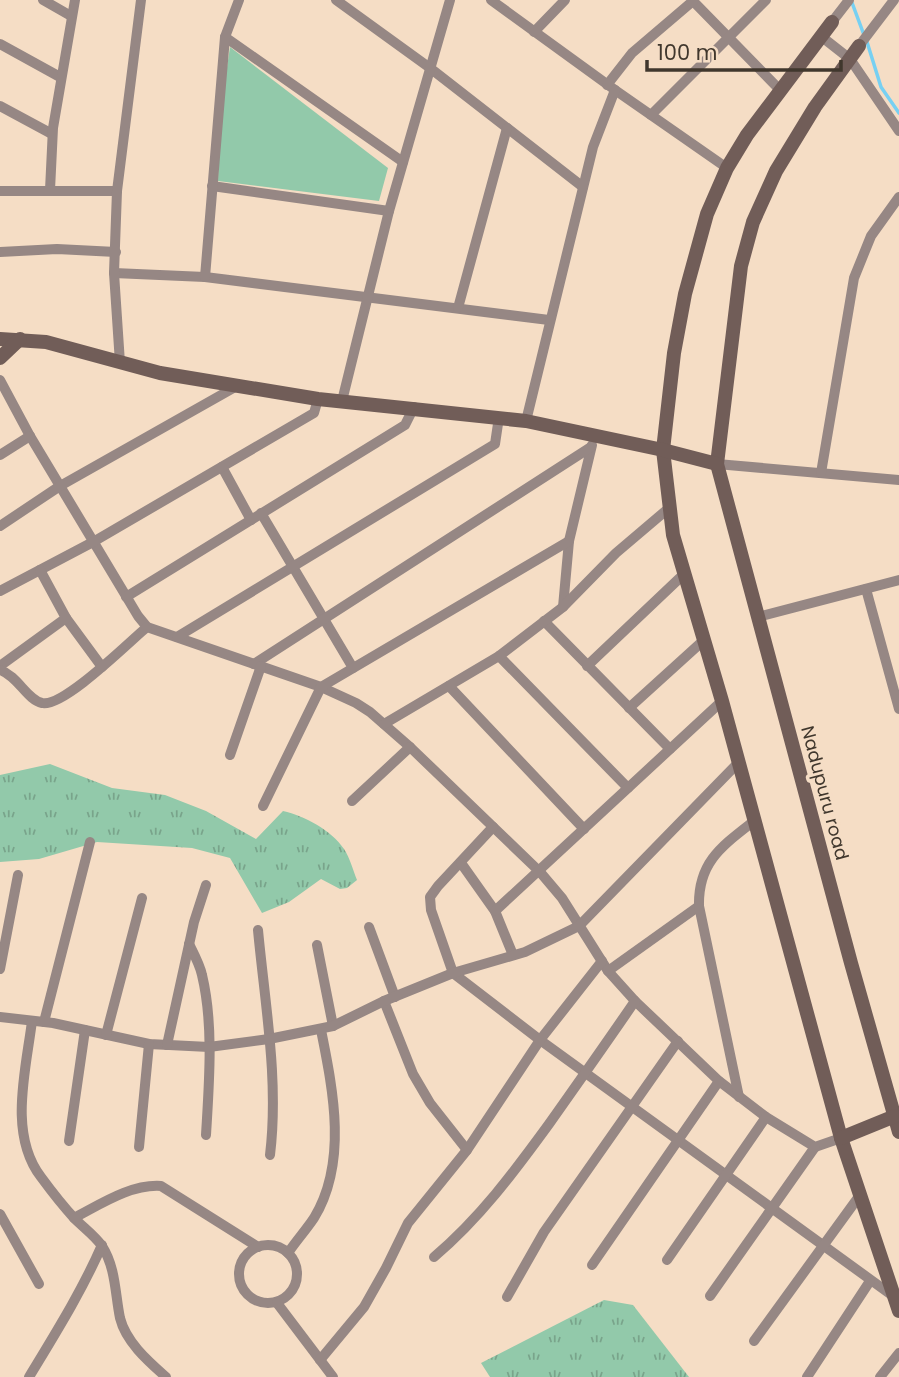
<svg xmlns="http://www.w3.org/2000/svg" width="899" height="1377" font-family="Poppins,sans-serif">
<defs>
<pattern id="grass-tufts" width="24" height="20" patternUnits="userSpaceOnUse" patternTransform="scale(1.75)"><rect width="24" height="20" fill="#92c9aa"/><path d="M3 7l-1-3M5 7V3M7 7l1-3M15 17l-1-3M17 17v-4M19 17l1-3" fill="none" stroke="#79a48b"/></pattern>
</defs>
<rect width="100%" height="100%" fill="#f5ddc5"/>
<g fill="url(#grass-tufts)">
<path d="M50 764 112 788 165 795 206 811 256 839 283 811C305 816 331 830 344 849 350 858 353 870 357 880L347 888 340 889 321 879 289 902 262 913 230 858 192 848 97 842 39 859 0 862V775Z"/>
<polygon points="604,1300 633,1305 689,1377 490,1377 481,1363"/>
</g>
<polygon fill="#92c9aa" points="230,47 388,168 379,201 218,181 220,115"/>
<g fill="none" stroke-linecap="round" stroke-linejoin="round">
<g stroke="#77d0f2" stroke-width="3.5">
<polyline points="851,0 864,35"/>
<polyline points="867,42 881,87 899,113"/>
</g>
<g stroke="#968784" stroke-width="10">
<polyline points="43,0 71,16"/>
<polyline points="336,0 430,68 583,187"/>
<polyline points="491,0 615,90 727,168"/>
<polyline points="692,0 779,89"/>
<polyline points="832,22 849,0"/>
<polyline points="534,32 565,0"/>
<polyline points="225,37 403,162"/>
<polyline points="822,37 850,59 899,131"/>
<polyline points="0,44 60,77"/>
<polyline points="859,46 894,0"/>
<polyline points="607,85 632,53 693,1"/>
<polyline points="0,106 52,134"/>
<polyline points="651,115 766,0"/>
<polyline points="212,186 389,211"/>
<polyline points="50,190 53,128 75,0"/>
<polyline points="0,191 117,191"/>
<polyline points="0,252 57,249 116,252"/>
<polyline points="114,273 205,277 549,320"/>
<polyline points="205,277 225,37 239,0"/>
<polyline points="458,308 507,128"/>
<polyline points="120,363 114,273 117,191 141,0"/>
<polyline points="0,380 30,436 138,616 147,627 321,687 356,703 370,712 410,747 540,872 562,898 608,971 635,1001 719,1081 766,1117 815,1147 841,1138"/>
<polyline points="342,401 389,211 450,0"/>
<polyline points="526,421 593,147 615,90"/>
<polyline points="0,455 30,436"/>
<polyline points="717,464 899,480"/>
<polyline points="222,467 251,520"/>
<polyline points="821,473 854,278 871,236 899,197"/>
<polyline points="261,513 353,668"/>
<polyline points="0,526 60,486 237,386"/>
<polyline points="866,589 899,709"/>
<polyline points="0,591 93,542 314,413 318,399"/>
<polyline points="126,597 405,425 414,407"/>
<polyline points="563,607 569,541 592,445"/>
<polyline points="758,617 899,580"/>
<polyline points="66,618 102,667"/>
<polyline points="544,621 670,749"/>
<polyline points="177,637 495,444 499,417"/>
<polyline points="499,656 628,788"/>
<polyline points="254,664 591,447"/>
<polyline points="0,666 66,618 40,570"/>
<polyline points="587,666 684,574"/>
<path d="M0 670C18 676 27 700 42 703 63 708 129 642 147 627"/>
<polyline points="449,686 584,829"/>
<polyline points="629,708 704,640"/>
<polyline points="384,724 499,656 563,607 616,553 669,508"/>
<polyline points="230,755 261,666"/>
<polyline points="352,801 410,747"/>
<polyline points="263,806 321,687 569,541"/>
<polyline points="493,827 438,886 430,897 431,910 453,973 540,1040 893,1296"/>
<polyline points="461,863 495,911 513,955"/>
<polyline points="495,911 722,701"/>
<polyline points="369,927 395,997"/>
<path d="M258 930C265 1005 279 1080 270 1155"/>
<path d="M189 944C194 954 200 965 202 975 214 1025 209 1084 206 1135"/>
<polyline points="317,945 333,1026"/>
<polyline points="0,969 18,875"/>
<polyline points="608,971 699,906"/>
<polyline points="384,1001 413,1074 430,1103 467,1150"/>
<polyline points="0,1017 53,1023 149,1044 209,1047 269,1039 333,1026 384,1001 453,973 525,952 579,926 738,763"/>
<path d="M32 1021C26 1070 8 1134 41 1177 52 1192 63 1206 75 1219 84 1228 95 1236 102 1246 116 1268 115 1294 120 1318 126 1342 148 1361 166 1377"/>
<polyline points="44,1022 90,842"/>
<polyline points="106,1035 142,898"/>
<polyline points="167,1045 194,922 206,885"/>
<path d="M739 1097 699 906C698 862 722 846 754 821"/>
<polyline points="69,1141 85,1030"/>
<polyline points="139,1147 149,1044"/>
<polyline points="0,1214 39,1284"/>
<path d="M74 1218C101 1204 131 1184 161 1186L258 1247"/>
<circle cx="268" cy="1274" r="29"/>
<path d="M288 1253C296 1241 306 1230 314 1218 348 1162 333 1090 321 1030"/>
<path d="M434 1257C480 1218 514 1172 549 1124 578 1083 607 1042 635 1001"/>
<polyline points="667,1260 766,1117"/>
<polyline points="592,1265 719,1081"/>
<polyline points="710,1296 815,1147"/>
<polyline points="507,1297 544,1232 678,1041"/>
<polyline points="277,1303 333,1377"/>
<polyline points="754,1341 860,1195"/>
<polyline points="320,1360 364,1307 386,1268 408,1223 467,1150 540,1040 602,961"/>
<path d="M29 1377C55 1334 82 1291 102 1245"/>
<polyline points="807,1377 870,1281"/>
<polyline points="880,1377 899,1353"/>
</g>
<g stroke="#715d58" stroke-width="14">
<polyline points="832,22 747,135 727,168 707,214 685,294 674,353 663,450 673,535 722,701 841,1138 899,1311"/>
<polyline points="859,46 815,107 776,171 753,222 741,266 717,464 851,963 899,1132"/>
<polyline points="0,339 46,342 160,373 318,399 526,421 663,450 717,464"/>
<polyline points="0,358 20,339"/>
<polyline points="841,1138 895,1116"/>
</g>
</g>
<g text-anchor="middle" dominant-baseline="central" stroke-width="7" stroke-linejoin="round" paint-order="stroke">
<g font-size="18" fill="#40372d" stroke="#f5ddc5">
<text transform="translate(825 793) rotate(75)">Nadupuru road</text>
</g>
</g>
<path d="M647 60v10h194v-10" fill="none" stroke="#40372d" stroke-width="3.5"/>
<text x="657" y="60" font-size="21" fill="#40372d" stroke="#f5ddc5" stroke-width="5" paint-order="stroke">100 m</text>
</svg>
